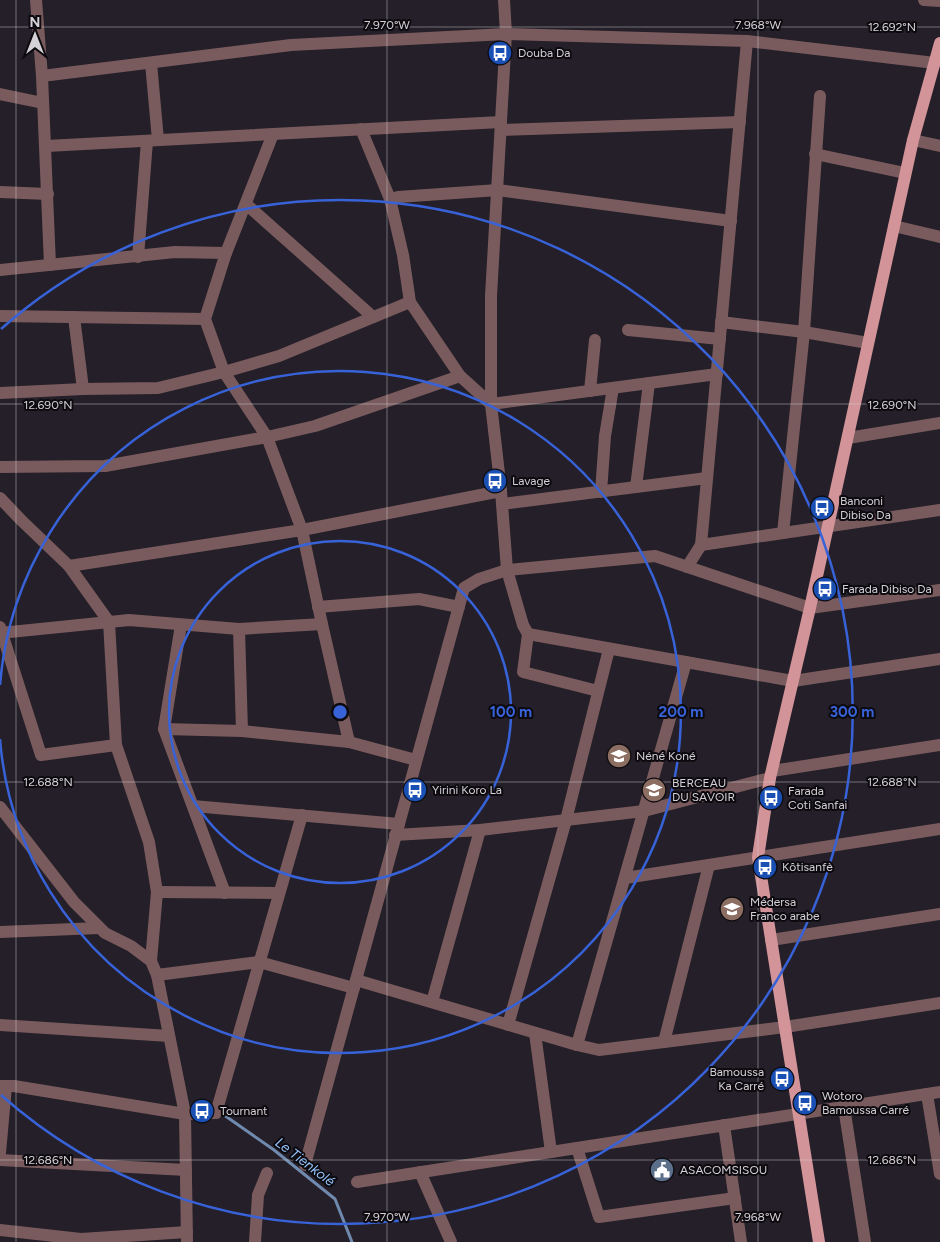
<svg xmlns="http://www.w3.org/2000/svg" width="940" height="1242" font-family="Figtree,sans-serif">
<rect width="100%" height="100%" fill="#241f28"/>
<g fill="none" stroke-linecap="round" stroke-linejoin="round">
<polyline stroke="#6f8aae" stroke-width="3" points="224,1115 274,1150 335,1199 352,1242"/>
<g stroke="#795b5d" stroke-width="12">
<polyline points="36,0 42,76 50,265"/>
<polyline points="504,0 506,34 491,296 491,404 501,491 507,570 523,625 528,634 523,672 598,691"/>
<polyline points="924,0 940,1"/>
<polyline points="151,63 158,140"/>
<polyline points="42,76 291,45 506,34 747,41 935,63"/>
<polyline points="0,94 43,103"/>
<polyline points="361,129 390,199 403,255 410,302 460,376 491,404 717,374"/>
<polyline points="501,130 740,122"/>
<polyline points="913,140 940,146"/>
<polyline points="46,146 501,122"/>
<polyline points="815,154 905,173"/>
<polyline points="0,192 48,194"/>
<polyline points="390,199 398,197 498,190 731,221"/>
<polyline points="246,204 373,317"/>
<polyline points="894,226 940,237"/>
<polyline points="138,257 147,141"/>
<polyline points="0,270 175,252 226,253"/>
<polyline points="0,316 205,319"/>
<polyline points="74,317 83,389"/>
<polyline points="721,322 804,332 868,343"/>
<polyline points="628,330 720,339"/>
<polyline points="590,391 595,340"/>
<polyline points="0,393 83,389 158,388 224,372 279,356 410,302"/>
<polyline points="848,438 940,423"/>
<polyline points="0,467 105,466 267,437 315,426 460,376"/>
<polyline points="636,487 649,383"/>
<polyline points="601,492 605,436 613,388"/>
<polyline points="0,498 21,520 69,566 109,622 116,745 149,842 157,892 151,961"/>
<polyline points="502,504 707,478"/>
<polyline points="783,533 804,332 820,96"/>
<polyline points="701,545 940,510"/>
<polyline points="69,566 302,530 501,491"/>
<polyline points="687,567 701,545 747,41"/>
<polyline points="318,607 419,599 459,607"/>
<polyline points="181,625 164,729 225,893"/>
<polyline points="0,627 41,755 116,745"/>
<polyline points="239,629 242,731"/>
<polyline points="0,633 129,620 239,629 322,624"/>
<polyline points="528,634 793,681 940,659"/>
<polyline points="164,729 242,731 349,742 322,624 302,530 267,437 224,372 205,319 226,253 273,134"/>
<polyline points="349,742 416,760"/>
<polyline points="772,771 940,745"/>
<polyline points="193,806 399,824"/>
<polyline points="0,807 74,902 105,933 131,946 151,961 157,975 185,1114 187,1242"/>
<polyline points="395,835 480,830 644,811 770,778"/>
<polyline points="625,878 940,829"/>
<polyline points="157,892 278,893"/>
<polyline points="0,932 99,928"/>
<polyline points="771,940 940,914"/>
<polyline points="157,975 259,962 354,988"/>
<polyline points="356,980 577,1045 599,1050 785,1027 940,1003"/>
<polyline points="432,1002 480,830"/>
<polyline points="0,1025 169,1036"/>
<polyline points="508,1025 566,820 609,649"/>
<polyline points="535,1033 551,1152"/>
<polyline points="664,1042 709,865"/>
<polyline points="577,1045 686,662"/>
<polyline points="0,1086 14,1086 185,1114 216,1113 302,815"/>
<polyline points="927,1094 940,1174"/>
<polyline points="844,1107 865,1242"/>
<polyline points="724,1125 741,1242"/>
<polyline points="577,1148 599,1217 735,1198"/>
<polyline points="0,1153 6,1086"/>
<polyline points="0,1160 186,1170"/>
<polyline points="305,1165 464,588 479,579 507,570 655,556 810,608 940,590"/>
<polyline points="420,1172 451,1242"/>
<polyline points="357,1182 940,1092"/>
<polyline points="0,1230 81,1239 187,1232"/>
<polyline points="255,1242 258,1195 267,1173"/>
</g>
<polyline stroke="#d29499" stroke-width="12" points="819,1242 758,857 770,778 810,608 913,140 940,43"/>
</g>
<path fill="none" stroke="#d4d1d7" stroke-width="1" stroke-opacity="0.45" d="M16 0V1242M387 0V1242M758 0V1242M0 27H940M0 404H940M0 782H940M0 1160H940"/>
<g fill="none" stroke="#3862d8" stroke-width="2.5">
<circle cx="340" cy="712" r="171"/>
<path d="M0 685A341 341 0 1 1 0 739"/>
<path d="M1 329A512 512 0 1 1 1 1095"/>
</g>
<defs>
<g id="bus-disc" transform="scale(1.25)"><circle r="9.5" fill="#1a4fb4" stroke="#0c0a0e"/><path d="M-5-6H5V4H4V6H2V4H-2V6H-4V4H-5ZM-3.5-4V0h7V-4ZM-3.5 1.2v1.5H-2V1.2ZM2 1.2v1.5H3.5V1.2Z" fill="#fff"/></g>
<g id="school-disc" transform="scale(1.25)"><circle r="9.5" fill="#8d6e63" stroke="#0c0a0e"/><path d="M0-5L7-2L0 1L-7-2ZM-4 1L0 2.5L4 1V4Q0 6-4 4Z" fill="#fff"/></g>
<g id="civic-disc" transform="scale(1.25)"><circle r="9.5" fill="#5c6f8a" stroke="#0c0a0e"/><path d="M-.6-6.5H3V-4.5H.6V-3L4-1V1h2V6H-6V1h2V-1L-.6-3ZM-1.2 2.5V6h2.4V2.5Z" fill="#fff"/></g>
</defs>
<g fill-rule="evenodd">
<use href="#bus-disc" x="500" y="53"/>
<use href="#bus-disc" x="495" y="481"/>
<use href="#bus-disc" x="822" y="508"/>
<use href="#bus-disc" x="825" y="589"/>
<use href="#school-disc" x="619" y="756"/>
<use href="#bus-disc" x="415" y="790"/>
<use href="#school-disc" x="654" y="790"/>
<use href="#bus-disc" x="771" y="798"/>
<use href="#bus-disc" x="765" y="867"/>
<use href="#school-disc" x="732" y="909"/>
<use href="#bus-disc" x="782" y="1079"/>
<use href="#bus-disc" x="805" y="1103"/>
<use href="#bus-disc" x="202" y="1111"/>
<use href="#civic-disc" x="662" y="1170"/>
</g>
<g text-anchor="middle" dominant-baseline="central" stroke-width="4" stroke-linejoin="round" paint-order="stroke">
<g font-size="12" fill="#d4d1d7" stroke="#0c0a0e" text-anchor="start">
<text x="518" y="53">Douba Da</text>
<text x="512" y="481">Lavage</text>
<text x="840" y="501">Banconi<tspan x="840" dy="14">Dibiso Da</tspan></text>
<text x="842" y="589">Farada Dibiso Da</text>
<text x="636" y="756">Néné Koné</text>
<text x="672" y="783">BERCEAU<tspan x="672" dy="14">DU SAVOIR</tspan></text>
<text x="432" y="790">Yirini Koro La</text>
<text x="788" y="791">Farada<tspan x="788" dy="14">Coti Sanfai</tspan></text>
<text x="782" y="867">Kôtisanfè</text>
<text x="750" y="902">Médersa<tspan x="750" dy="14">Franco arabe</tspan></text>
<text x="764" y="1072" text-anchor="end">Bamoussa<tspan x="764" dy="14">Ka Carré</tspan></text>
<text x="822" y="1096">Wotoro<tspan x="822" dy="14">Bamoussa Carré</tspan></text>
<text x="220" y="1111">Tournant</text>
<text x="680" y="1170">ASACOMSISOU</text>
</g>
<g font-size="14" font-style="italic" fill="#95c4fd" stroke="#0c0a0e">
<text transform="translate(305 1162) rotate(37)">Le Tienkolé</text>
</g>
</g>
<g font-size="12" text-anchor="middle" fill="#d4d1d7" stroke="#0c0a0e" stroke-width="4" stroke-linejoin="round" paint-order="stroke">
<text x="387" y="29">7.970°W</text>
<text x="758" y="29">7.968°W</text>
<text x="892" y="31">12.692°N</text>
<text x="48" y="409">12.690°N</text>
<text x="892" y="409">12.690°N</text>
<text x="48" y="786">12.688°N</text>
<text x="892" y="786">12.688°N</text>
<text x="48" y="1164">12.686°N</text>
<text x="892" y="1164">12.686°N</text>
<text x="387" y="1221">7.970°W</text>
<text x="758" y="1221">7.968°W</text>
</g>
<circle cx="340" cy="712" r="8" fill="#3862d8" stroke="#0c0a0e" stroke-width="2.5"/>
<g font-size="15" text-anchor="middle" font-weight="bold" fill="#3862d8" stroke="#0c0a0e" stroke-width="4" stroke-linejoin="round" paint-order="stroke">
<text x="511" y="717">100 m</text>
<text x="681" y="717">200 m</text>
<text x="852" y="717">300 m</text>
</g>
<g transform="translate(35 35)" stroke="#0c0a0e" stroke-width="4" paint-order="stroke">
<path d="M0-4L9 19L0 12L-9 19Z" fill="#d4d1d7"/>
<text y="-8" font-size="14" font-weight="bold" text-anchor="middle" fill="#d4d1d7">N</text>
</g>
</svg>
